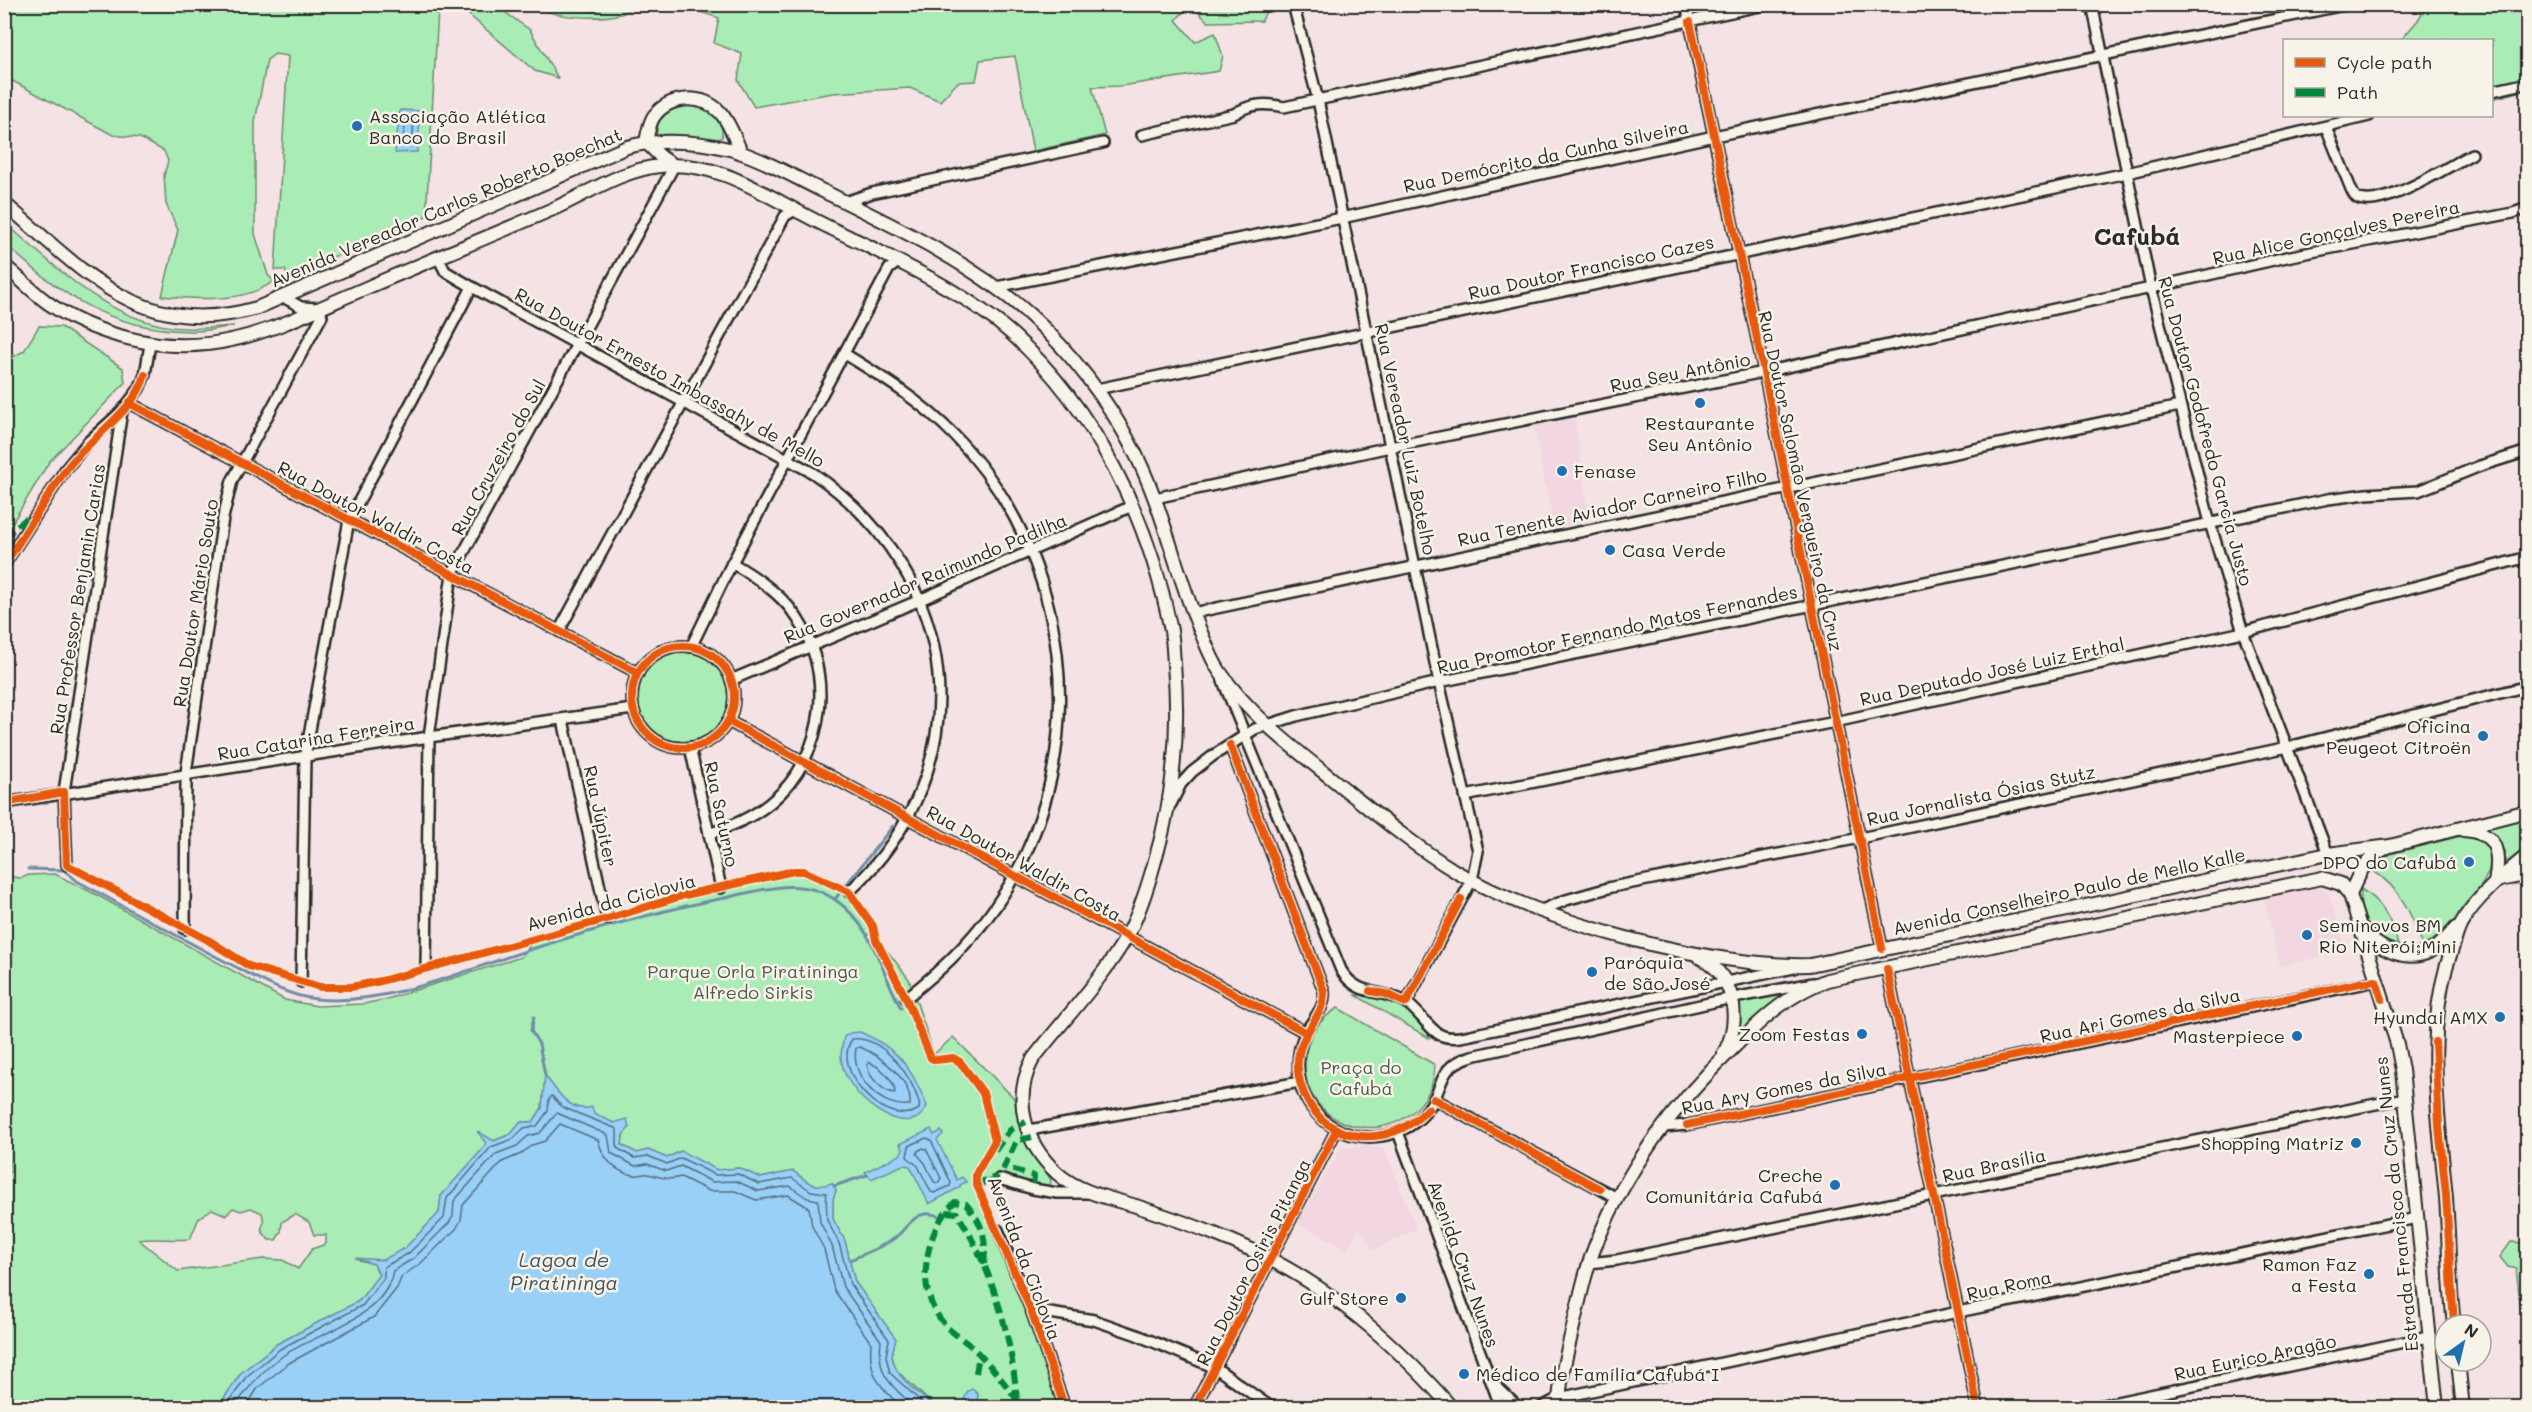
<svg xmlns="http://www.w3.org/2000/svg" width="2532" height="1412" font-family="Mali,sans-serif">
<rect width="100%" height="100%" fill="#f4e2e4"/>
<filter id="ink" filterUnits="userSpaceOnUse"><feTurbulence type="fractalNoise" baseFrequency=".0167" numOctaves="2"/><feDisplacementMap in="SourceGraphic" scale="12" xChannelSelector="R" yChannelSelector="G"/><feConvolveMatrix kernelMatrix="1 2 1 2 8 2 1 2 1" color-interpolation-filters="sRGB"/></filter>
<g filter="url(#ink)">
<g fill="#f2d6e1">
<polygon points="1574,414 1589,522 1554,528 1533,421"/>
<polygon points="2316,886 2325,890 2330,897 2346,951 2280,966 2264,897"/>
<polygon points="1360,1144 1385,1149 1416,1229 1373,1250 1359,1228 1347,1250 1298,1223 1341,1148 1360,1147"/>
</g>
<g fill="#aaecb5" stroke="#6a8c70" stroke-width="1.5" fill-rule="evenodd">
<path d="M4 5H433L438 10 426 216 288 277 285 270H275L288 56 275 54 267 60 255 122V234L268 275 274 281C243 304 198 299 162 296L178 230 166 204 164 175 168 161 164 151 140 138 113 135 5 77Z"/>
<polygon points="463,5 500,5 506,13 530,30 558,78 535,71 469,15"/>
<path d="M533 5H578L592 12 611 5H636C631 8 626 13 620 14 598 20 551 18 533 5Z"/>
<polygon points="691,5 1190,5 1176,20 1195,42 1215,33 1223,56 1219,71 1121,86 1092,87 1105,135 1033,151 1015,56 980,60 976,81 958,82 940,101 910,88 833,93 754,107 738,80 742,54 714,43 719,18 691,9"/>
<polygon points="1191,5 1259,5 1267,8 1262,21 1208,22"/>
<polygon points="2427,5 2527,5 2527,90 2492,99 2492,40 2401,40 2418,20"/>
<path d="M688 104C705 106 725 117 722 137L717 140 657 135C655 117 672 107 688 104Z"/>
<path d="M5 223C57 267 110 324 183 328 200 329 217 327 234 326 219 328 203 332 188 331 108 329 62 295 5 244Z"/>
<polygon points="39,326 61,327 123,368 125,383 49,462 5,535 5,361 24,351"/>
<circle cx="683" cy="697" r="45"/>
<path d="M2527 817V846L2506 863C2505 846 2497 838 2485 827Z"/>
<path d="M2461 836C2530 839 2464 912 2442 933 2437 938 2430 942 2423 946 2412 915 2401 888 2372 870L2380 860 2390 854Z"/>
<path d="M794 871C805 871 839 885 848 892 854 896 873 926 875 935L909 979 934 1054 953 1037 1014 1098 1022 1134 1051 1180 1050 1187 992 1178 983 1181 979 1191 998 1230 1065 1407H976L978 1394 968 1392 961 1406 940 1407 931 1403 896 1370 892 1356 895 1339 855 1282 845 1241 833 1219V1199L836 1190 813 1186 793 1171 761 1178 739 1168 717 1170 681 1151 667 1158 648 1150 637 1153 622 1145 623 1135 614 1123 565 1102 545 1076 542 1108 533 1122H521L511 1134 493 1141 479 1132 486 1143 482 1150 441 1196 439 1213 405 1248 383 1261 359 1260 374 1264 379 1275 359 1301 277 1344 241 1373 218 1407H5L4 1178 11 1171 4 1129V876L21 878 29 875 55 874 97 895 285 1000 317 1006 363 1004 387 999 521 957 536 938 685 895ZM233 1208 241 1211 251 1208 262 1213 264 1222 261 1230 269 1240H276L281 1232 282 1222 295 1214 309 1222 314 1235H326V1244L312 1249 298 1269 283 1260 263 1259 178 1271 139 1240C156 1237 172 1241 190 1239L199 1218 212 1209 226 1215Z"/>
<path d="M2361 889C2382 902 2393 922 2398 945 2371 939 2357 915 2361 889Z"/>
<polygon points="1802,987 1736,1039 1737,1001"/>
<path d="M1355 995C1381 994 1423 1009 1429 1038Z"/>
<path d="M1338 1008 1435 1065C1434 1072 1434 1080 1431 1087 1401 1154 1301 1133 1305 1060 1307 1037 1319 1019 1338 1008Z"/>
<polygon points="2511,1242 2527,1243 2527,1360 2516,1269 2508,1267 2500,1257"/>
</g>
<g fill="#99d0f8" stroke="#6d8ea6" stroke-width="1.5">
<polygon points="400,110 421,111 417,152 395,153"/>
<path d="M860 1032C899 1049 911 1067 927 1106 910 1146 841 1095 841 1056 841 1050 843 1043 844 1037L850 1033Z"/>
<path d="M545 1075C556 1090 570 1114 592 1107L594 1114 614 1123 627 1119 629 1128 623 1135 622 1145 637 1153 648 1150 667 1158 681 1151 717 1170 739 1168 761 1178 793 1171C806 1181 815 1190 832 1183L836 1190 833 1199V1219L845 1241 855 1282 896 1339C894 1345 892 1352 892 1357 895 1378 923 1399 940 1407H218L241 1373 277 1344 359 1301 379 1275 374 1264 355 1258 383 1260 405 1248 439 1213 441 1196 482 1150 486 1143 477 1131 494 1141 511 1134 521 1122H533L542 1108Z"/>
<polygon points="931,1129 934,1135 941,1131 943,1134 937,1140 957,1180 962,1177 966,1182 960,1185 960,1187 929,1204 910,1166 903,1165 871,1179 865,1172 900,1155 903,1149 900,1144"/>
<polygon points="972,1389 978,1394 976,1407 945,1407 961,1406 968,1391"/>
</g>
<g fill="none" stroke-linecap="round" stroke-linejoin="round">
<g stroke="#576d7d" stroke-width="1.5">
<polygon points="407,117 412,117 414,120 412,145 405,147 402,143"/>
<path d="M852 1039C880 1036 905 1068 915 1091 917 1098 921 1103 919 1109 886 1130 830 1071 852 1039Z"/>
<path d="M860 1047C881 1056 912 1079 910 1105 881 1109 850 1077 856 1048Z"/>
<path d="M868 1062C880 1066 895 1080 895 1093 883 1092 865 1075 868 1062Z"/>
<polygon points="926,1138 931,1140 951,1183 950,1186 934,1193 931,1192 918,1166 907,1157 909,1146"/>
<polygon points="923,1148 926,1149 941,1178 938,1183 934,1182 925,1163 917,1154 918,1151"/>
<polyline points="225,1408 246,1377 280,1349 363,1305 384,1278 384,1267 409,1253 444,1218 447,1198 491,1147 513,1139 524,1128 537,1126 548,1111 549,1099 552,1096 562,1107 617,1129 617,1148 634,1158 648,1156 667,1164 681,1158 715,1175 738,1174 759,1184 792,1178 811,1191 826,1193 827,1220 839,1243 850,1284 889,1340 886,1356 890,1373 928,1408"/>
<path d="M234 1408C248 1387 263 1369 284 1355 319 1332 385 1318 393 1271L414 1258 449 1223 453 1216 454 1201 496 1154 517 1146 528 1136 540 1133 557 1113 608 1135 611 1153 635 1166 647 1164 666 1171 681 1166 712 1182 736 1181 758 1191 790 1186 807 1198 818 1200 820 1222 832 1246 843 1287 881 1341C876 1377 892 1385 915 1408"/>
<path d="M245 1408 258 1388 289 1363 374 1317 397 1288 402 1276 420 1264 456 1229 461 1220 463 1205 502 1162 521 1154 532 1145 545 1141 560 1124 598 1140C603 1158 613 1172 634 1175 639 1176 644 1173 648 1174 662 1177 667 1181 681 1177L709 1191H735L756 1200 788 1195 809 1208 812 1226 824 1249 834 1290 871 1343C868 1376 880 1386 902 1408"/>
</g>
<g stroke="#6d8ea6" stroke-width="3">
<polyline points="171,4 186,13"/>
<path d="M28 869 64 870 77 881C129 909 181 939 234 966 259 979 287 996 316 999 386 1006 463 971 529 950 595 929 661 910 729 897 766 889 803 876 837 901 873 927 881 971 901 1008"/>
<polyline points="835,899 893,826"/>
<polyline points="534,1017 531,1031 539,1044 545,1075"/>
<polyline points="834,1186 867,1175"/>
<path d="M850 1260C864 1254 879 1248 892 1240 907 1231 916 1203 942 1218"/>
</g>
<g stroke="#2b2b2b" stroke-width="14">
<g id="minor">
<polyline points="1293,4 1318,100 1439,682 1478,851 1472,880 1406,1003"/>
<polyline points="1686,4 1764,372 1882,948"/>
<polyline points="2092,4 2151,288 2210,523 2243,632 2328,854"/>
<polyline points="2492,91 2528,83"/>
<path d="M2326 127 2351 189C2354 196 2357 200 2365 200 2391 203 2447 167 2472 154"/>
<path d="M1142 135 1234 114C1251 103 1265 103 1284 107L1769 4"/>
<polyline points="845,202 872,193 1103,143"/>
<path d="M438 257 445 271 472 287 813 473C963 576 984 766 849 892"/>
<polyline points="996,287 1342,218 1714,136 2349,4"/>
<path d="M845 354C884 378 922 402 954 435 1072 556 1094 749 1005 892 979 934 945 968 906 998"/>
<polyline points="1097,389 2127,173 2369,116"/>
<polyline points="129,403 638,673"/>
<polyline points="1155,498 1390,447 1764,372 2151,288 2291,256 2513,213 2528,208"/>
<polyline points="4,565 65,470 88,442 122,411 139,389 145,375 150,344"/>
<polyline points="1193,613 2180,406"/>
<polyline points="559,631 785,216 795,210"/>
<circle cx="683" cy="697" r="51"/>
<polyline points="691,647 732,563 889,269 898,262"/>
<polyline points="731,680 920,600 1132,506"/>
<path d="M1223 681 1341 970C1358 998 1381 988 1405 1002 1419 1010 1430 1032 1443 1036 1455 1040 1469 1035 1480 1033L1794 968"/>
<polyline points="563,720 607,919"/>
<polyline points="728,721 1305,1032"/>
<path d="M1230 745 1324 991C1326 1008 1313 1018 1306 1032 1299 1045 1297 1061 1299 1076 1301 1097 1315 1116 1333 1127 1364 1145 1406 1138 1428 1109 1447 1083 1435 1068 1472 1056L1718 1001 1813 983"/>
<polyline points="690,747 721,888"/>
<polyline points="1465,796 1835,722 2243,632 2528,557"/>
<polyline points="4,803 429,737 633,709"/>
<polyline points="1171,804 1181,784 1192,772 1214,755 1255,729 1296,716 1439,682 2328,499 2366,494 2418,491 2480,466 2528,451"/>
<path d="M709 834C731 826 752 818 770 803 828 756 837 665 789 607 773 588 753 575 732 563"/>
<polyline points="67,865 64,792 122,411"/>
<polyline points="1542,910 1566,900 1612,887 1860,838 2288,747 2528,686"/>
<polyline points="185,929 186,773 223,518 232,481 322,316 319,308 301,307 283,297"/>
<polyline points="426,967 429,737 452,574 674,166"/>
<polyline points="1887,969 1978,1408"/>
<polyline points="301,982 305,757 349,520 472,287"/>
<polyline points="1434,1099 1617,1198"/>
<polyline points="1663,1127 1687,1125 2376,981"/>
<polyline points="1029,1130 1300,1082"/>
<polyline points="1398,1132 1501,1408"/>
<polyline points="999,1179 1033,1189 1057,1193 1088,1193"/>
<polyline points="998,1230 1031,1310 1065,1408"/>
<polyline points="1589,1263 1617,1260 2405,1098"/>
<polyline points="1031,1310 1094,1320 1137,1335 1216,1368 1272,1408"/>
<polyline points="1495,1385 1519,1408"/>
<polyline points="1194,1408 1337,1129"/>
<polyline points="1540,1408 1559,1398 1958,1312 2417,1218"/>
<polyline points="2088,1408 2428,1337"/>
</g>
</g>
<g stroke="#2b2b2b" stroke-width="16">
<g id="secondary">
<path d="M646 142C648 133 649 123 654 116 670 95 702 94 720 112 730 123 735 139 741 152"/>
<polyline points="646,142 661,157 673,165"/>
<path d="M4 203C84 271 141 341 257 308L627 147C662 138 707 141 742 153 771 163 798 179 825 192 896 227 971 262 1030 315 1071 352 1108 400 1133 449 1163 506 1175 571 1200 630 1206 644 1211 659 1220 672 1248 713 1292 747 1331 778 1371 810 1411 844 1455 871 1539 922 1712 968 1810 965L2328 854 2390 846 2528 811"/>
<path d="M4 265C19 278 33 292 48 303 72 320 99 331 127 338 219 362 284 323 366 288 428 261 491 236 553 209 587 194 621 170 660 166 714 160 757 190 803 214 823 225 843 234 864 244 915 270 968 295 1012 334 1095 409 1148 517 1170 626 1173 638 1173 652 1174 664 1180 733 1174 798 1154 864 1147 889 1139 914 1127 936 1101 981 1065 1018 1033 1059 1012 1098 1024 1143 1057 1173 1078 1192 1109 1198 1136 1206 1163 1215 1190 1224 1217 1235 1314 1273 1384 1331 1452 1408"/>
<path d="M2463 830C2499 832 2500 854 2495 883"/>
<polyline points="2499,880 2525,875"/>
<path d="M2350 895C2358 874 2366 858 2386 848"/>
<path d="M2363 929C2377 950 2407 963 2431 951 2441 946 2449 936 2456 928"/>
<path d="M1699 957C1734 973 1743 1020 1724 1053"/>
<path d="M2454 1325C2449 1283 2449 1240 2446 1198 2439 1116 2423 1029 2452 949 2455 941 2457 931 2461 924 2474 899 2506 873 2528 855"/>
<polyline points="2458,1361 2463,1408"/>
<path d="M1559 1408C1559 1380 1567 1353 1573 1327 1580 1297 1586 1267 1598 1239 1628 1166 1679 1100 1735 1046 1763 1018 1789 994 1827 980L2322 878 2341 884 2350 895 2397 1044 2402 1070 2437 1408"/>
</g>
</g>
<use href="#minor" stroke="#f7f3e8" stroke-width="9"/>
<use href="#secondary" stroke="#f7f3e8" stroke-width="12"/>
<g stroke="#00873e" stroke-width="6" stroke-dasharray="12 6" stroke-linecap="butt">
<polyline points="4,538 29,516"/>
<polyline points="1032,1137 1016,1141 1004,1167 1034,1176 1033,1189"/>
<polyline points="995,1151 1010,1130 1026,1122"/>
<polyline points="980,1190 983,1181 992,1178 999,1179"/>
<path d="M946 1212 957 1213C993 1270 1011 1334 1017 1400"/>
<path d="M984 1264C987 1239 983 1223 966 1204L955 1202C943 1212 934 1230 930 1245 921 1277 926 1307 950 1330 957 1336 965 1341 972 1347 989 1363 1003 1381 1017 1400"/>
<polyline points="976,1373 979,1355"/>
</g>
<g stroke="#f7f3e8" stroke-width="11">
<g id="cycleway">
<polyline points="1690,22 1764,372 1882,948"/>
<polyline points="129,403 638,673"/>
<path d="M4 565C25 534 44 501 65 471 87 439 135 412 145 375"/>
<circle cx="683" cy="697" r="51"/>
<polyline points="728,721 1305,1032"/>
<path d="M1230 745 1324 991C1326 1021 1288 1037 1300 1082 1316 1144 1387 1153 1428 1109"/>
<polyline points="4,803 64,792 67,865 208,940 249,966 320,987 351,987 381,981 607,919 685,895 794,871 804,871 849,892 873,926 876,940 906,998 931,1058 936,1060 953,1058 960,1062 983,1093 995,1141 976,1174 976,1183 1031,1310 1065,1408"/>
<polyline points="1887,969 1978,1408"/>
<polyline points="1370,991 1386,994 1406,1003 1461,899"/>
<polyline points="2435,1042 2439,1126 2446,1195 2454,1325"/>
<polyline points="1434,1099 1600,1189"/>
<polyline points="1687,1125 2360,983 2376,981 2382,999"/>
<polyline points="1194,1408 1337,1129"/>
</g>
</g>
<use href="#cycleway" stroke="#e8590c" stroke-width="8"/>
</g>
</g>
<g fill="#1f6fb2" stroke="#f7f3e8" stroke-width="2">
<circle cx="357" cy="126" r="6"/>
<circle cx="1700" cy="403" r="6"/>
<circle cx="1562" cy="471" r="6"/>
<circle cx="1610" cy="550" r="6"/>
<circle cx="2483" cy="736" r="6"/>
<circle cx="2469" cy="862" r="6"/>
<circle cx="2307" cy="935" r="6"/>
<circle cx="1592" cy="972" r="6"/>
<circle cx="2500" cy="1017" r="6"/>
<circle cx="1862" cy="1034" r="6"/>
<circle cx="2297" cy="1036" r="6"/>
<circle cx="2356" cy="1143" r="6"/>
<circle cx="1835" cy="1185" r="6"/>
<circle cx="2369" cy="1274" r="6"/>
<circle cx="1401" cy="1298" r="6"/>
<circle cx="1464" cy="1374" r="6"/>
</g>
<g text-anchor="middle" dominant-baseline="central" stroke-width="5" stroke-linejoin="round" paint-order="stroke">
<g font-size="18" fill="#2b2b2b" stroke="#f7f3e8" text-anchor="end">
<text x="369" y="116" text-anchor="start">Associação Atlética<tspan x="369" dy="21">Banco do Brasil</tspan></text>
<text x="1700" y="423" text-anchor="middle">Restaurante<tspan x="1700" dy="21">Seu Antônio</tspan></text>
<text x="1574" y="471" text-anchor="start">Fenase</text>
<text x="1622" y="550" text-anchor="start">Casa Verde</text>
<text x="2471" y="726">Oficina<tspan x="2471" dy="21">Peugeot Citroën</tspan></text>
<text x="2457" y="862">DPO do Cafubá</text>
<text x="2319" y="925" text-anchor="start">Seminovos BM<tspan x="2319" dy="21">Rio Niterói;Mini</tspan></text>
<text x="1604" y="962" text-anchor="start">Paróquia<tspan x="1604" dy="21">de São José</tspan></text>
<text x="2488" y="1017">Hyundai AMX</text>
<text x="1850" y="1034">Zoom Festas</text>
<text x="2285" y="1036">Masterpiece</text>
<text x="2344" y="1143">Shopping Matriz</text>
<text x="1823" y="1175">Creche<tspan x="1823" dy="21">Comunitária Cafubá</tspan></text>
<text x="2357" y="1264">Ramon Faz<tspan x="2357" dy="21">a Festa</tspan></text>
<text x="1389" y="1298">Gulf Store</text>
<text x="1476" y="1374" text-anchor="start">Médico de Família Cafubá I</text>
</g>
<g font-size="18" fill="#2b2b2b" stroke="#f7f3e8">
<text transform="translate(1546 156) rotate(-12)">Rua Demócrito da Cunha Silveira</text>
<text transform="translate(446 207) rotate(-23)">Avenida Vereador Carlos Roberto Boechat</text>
<text transform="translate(2336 232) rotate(-12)">Rua Alice Gonçalves Pereira</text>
<text transform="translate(1591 267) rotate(-12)">Rua Doutor Francisco Cazes</text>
<text transform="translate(1680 372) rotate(-11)">Rua Seu Antônio</text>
<text transform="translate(670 377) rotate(29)">Rua Doutor Ernesto Imbassahy de Mello</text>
<text transform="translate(2206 431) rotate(75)">Rua Doutor Godofredo Garcia Justo</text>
<text transform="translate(1406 439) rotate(78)">Rua Vereador Luiz Botelho</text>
<text transform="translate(498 457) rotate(-61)">Rua Cruzeiro do Sul</text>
<text transform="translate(1801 481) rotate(78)">Rua Doutor Salomão Vergueiro da Cruz</text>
<text transform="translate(1612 507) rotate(-12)">Rua Tenente Aviador Carneiro Filho</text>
<text transform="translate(376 517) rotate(28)">Rua Doutor Waldir Costa</text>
<text transform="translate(925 578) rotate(-23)">Rua Governador Raimundo Padilha</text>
<text transform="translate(77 599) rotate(-81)">Rua Professor Benjamin Carias</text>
<text transform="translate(195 603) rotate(-81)">Rua Doutor Mário Souto</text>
<text transform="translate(1617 629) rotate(-12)">Rua Promotor Fernando Matos Fernandes</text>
<text transform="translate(1992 671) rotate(-12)">Rua Deputado José Luiz Erthal</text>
<text transform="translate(316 738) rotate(-9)">Rua Catarina Ferreira</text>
<text transform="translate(1981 795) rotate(-12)">Rua Jornalista Ósias Stutz</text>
<text transform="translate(722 814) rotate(78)">Rua Saturno</text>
<text transform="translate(601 816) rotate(78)">Rua Júpiter</text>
<text transform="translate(1024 863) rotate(29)">Rua Doutor Waldir Costa</text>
<text transform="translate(2069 891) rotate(-12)">Avenida Conselheiro Paulo de Mello Kalle</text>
<text transform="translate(611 902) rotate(-15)">Avenida da Ciclovia</text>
<text transform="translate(2140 1015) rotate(-12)">Rua Ari Gomes da Silva</text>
<text transform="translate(1784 1088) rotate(-11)">Rua Ary Gomes da Silva</text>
<text transform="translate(1994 1165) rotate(-12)">Rua Brasília</text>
<text transform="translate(2396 1204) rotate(-96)">Estrada Francisco da Cruz Nunes</text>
<text transform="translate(1025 1258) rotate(69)">Avenida da Ciclovia</text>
<text transform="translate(1253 1262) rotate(-63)">Rua Doutor Osiris Pitanga</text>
<text transform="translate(1464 1264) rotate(70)">Avenida Cruz Nunes</text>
<text transform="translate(2009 1285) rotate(-12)">Rua Roma</text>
<text transform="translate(2255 1357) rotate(-12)">Rua Eurico Aragão</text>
</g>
<g font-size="18" fill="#4b5b4e" stroke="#f7f3e8">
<text x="753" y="971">Parque Orla Piratininga<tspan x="753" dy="21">Alfredo Sirkis</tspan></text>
<text x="1361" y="1067">Praça do<tspan x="1361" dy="21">Cafubá</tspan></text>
</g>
<g font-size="20" font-style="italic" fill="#46545e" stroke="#f7f3e8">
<text x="564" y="1259">Lagoa de<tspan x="564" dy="23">Piratininga</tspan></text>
</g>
<g font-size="24" font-weight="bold" fill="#2b2b2b" stroke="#f7f3e8">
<text x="2137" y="235">Cafubá</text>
</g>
</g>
<rect width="2532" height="1412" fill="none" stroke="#f7f3e8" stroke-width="24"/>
<rect x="12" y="12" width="2508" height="1388" fill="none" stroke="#2b2b2b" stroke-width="2" filter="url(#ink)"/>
<rect x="2283" y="39" width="210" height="78" fill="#f7f3e8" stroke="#a5a39c" stroke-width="1.5"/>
<rect x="2295" y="58" width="30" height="9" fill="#e8590c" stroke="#a5a39c" stroke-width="1.5"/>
<text x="2337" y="69" font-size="18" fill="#2b2b2b">Cycle path</text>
<rect x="2295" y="88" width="30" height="9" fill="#00873e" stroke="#a5a39c" stroke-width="1.5"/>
<text x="2337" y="99" font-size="18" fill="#2b2b2b">Path</text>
<g transform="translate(2463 1343) rotate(34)"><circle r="28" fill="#f7f3e8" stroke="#a5a39c" stroke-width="1.5"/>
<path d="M0-4.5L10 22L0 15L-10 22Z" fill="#1f6fb2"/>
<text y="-9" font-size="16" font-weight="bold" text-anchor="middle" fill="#2b2b2b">N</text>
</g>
</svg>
